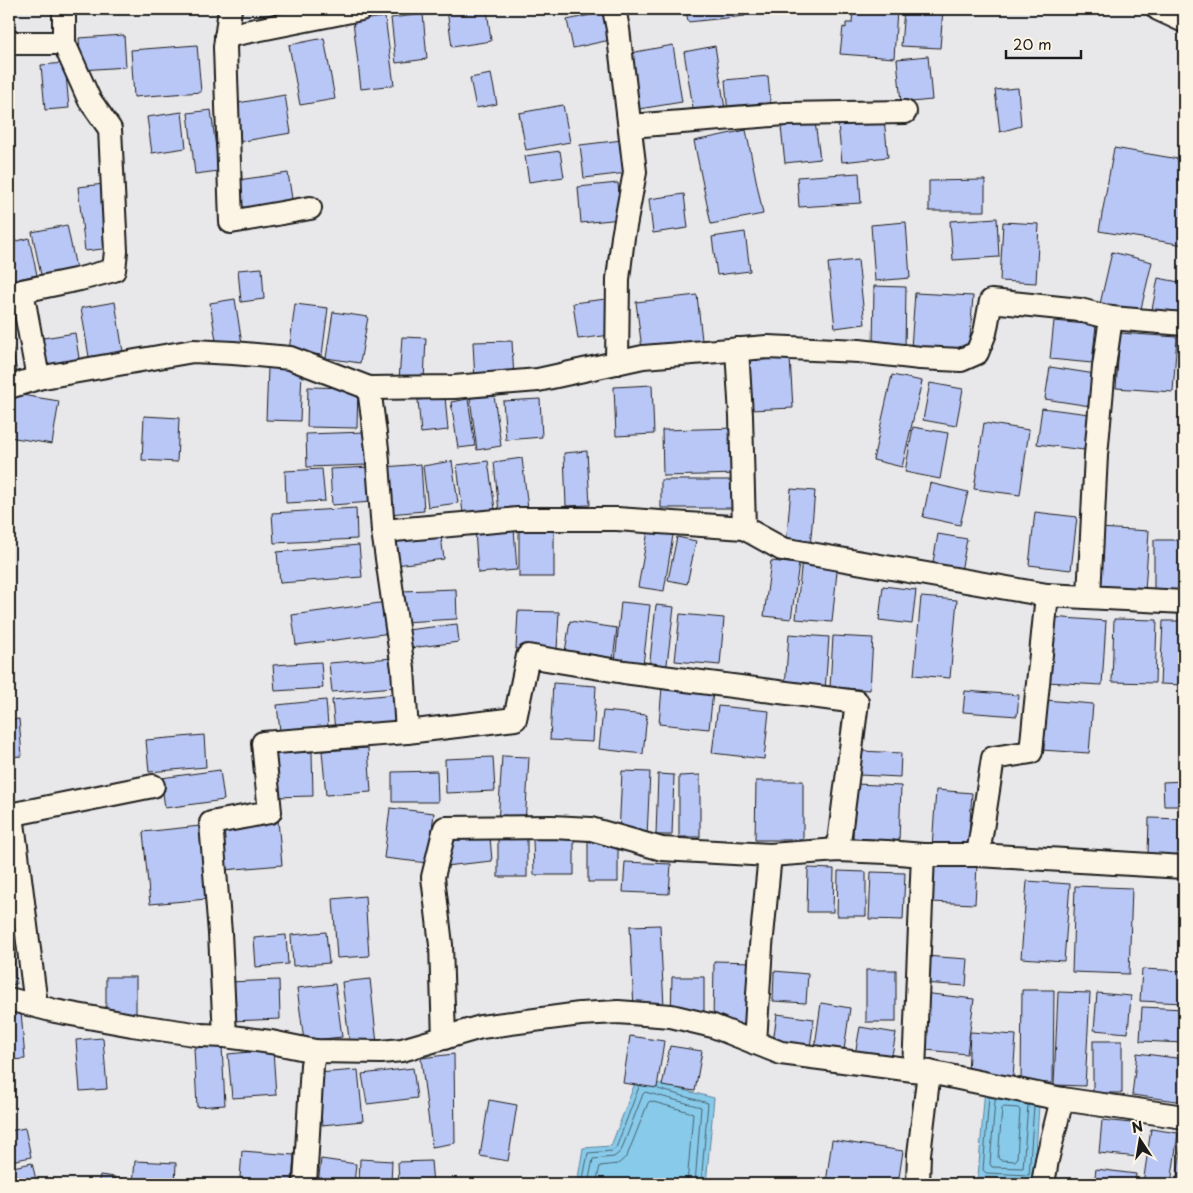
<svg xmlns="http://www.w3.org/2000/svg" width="1193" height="1193" font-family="'Playpen Sans',sans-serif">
<rect width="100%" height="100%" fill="#e8e7ea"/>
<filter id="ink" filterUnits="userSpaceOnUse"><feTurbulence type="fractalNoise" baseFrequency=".02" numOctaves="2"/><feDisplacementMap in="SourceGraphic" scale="10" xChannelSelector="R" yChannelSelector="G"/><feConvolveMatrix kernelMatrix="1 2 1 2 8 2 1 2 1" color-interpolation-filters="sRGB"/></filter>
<g filter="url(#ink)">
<g fill="#88caea" stroke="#5d8498">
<polygon points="637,1078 714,1098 706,1184 577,1184 583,1148 611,1146"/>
<polygon points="985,1087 1040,1091 1034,1181 978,1177"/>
</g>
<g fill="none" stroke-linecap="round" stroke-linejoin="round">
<g stroke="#47626e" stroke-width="1">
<polyline points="658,1089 708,1103 701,1184"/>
<polyline points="989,1097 983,1170 986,1173 1029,1175 1034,1106"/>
<polyline points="1000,1099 997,1099 995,1101 990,1164 992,1167 1023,1168 1028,1105"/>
<polygon points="1004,1107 1018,1108 1020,1110 1017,1159 1015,1161 1000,1160 998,1158 1002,1109"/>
<polyline points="582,1184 588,1153 612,1151 616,1148 639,1087"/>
<polyline points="588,1184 593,1159 614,1157 621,1151 643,1094 645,1092 701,1107 695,1184"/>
<polyline points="596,1184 600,1166 618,1164 627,1156 648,1103 650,1101 693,1113 687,1184"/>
</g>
</g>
<g fill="#b9c7f7" stroke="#1c1c1c">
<polygon points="457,9 487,9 491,41 452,47 447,10"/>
<polygon points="686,9 744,9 745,16 688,22"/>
<polygon points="853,9 897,9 894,58 840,54 843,27 846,28 846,23 852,23"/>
<polygon points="904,9 943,9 940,48 901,46"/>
<polygon points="604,12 610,40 573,48 567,20"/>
<polygon points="423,14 427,59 396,63 391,18"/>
<polygon points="385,17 394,85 361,89 353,21"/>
<polygon points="124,35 126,67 81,70 79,38"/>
<polygon points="324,38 335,99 300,105 289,45"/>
<polygon points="197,45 201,92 134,97 131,50"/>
<polygon points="673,45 682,102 639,109 630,53"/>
<polygon points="715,46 726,115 695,120 684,52"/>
<polygon points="928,56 932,100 901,103 897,59"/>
<polygon points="65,63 69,108 45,110 41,65"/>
<polygon points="491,74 497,104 476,108 470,78"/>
<polygon points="768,76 771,110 728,114 725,80"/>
<polygon points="1018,88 1021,126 1000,132 995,90"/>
<polygon points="285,95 291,133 238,142 232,104"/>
<polygon points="563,105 570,142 526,150 519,113"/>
<polygon points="211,110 219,171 195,174 188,113"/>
<polygon points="182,112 186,148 152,153 147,117"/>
<polygon points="884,119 888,157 842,162 838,124"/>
<polygon points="815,122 820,159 785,163 781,127"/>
<polygon points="746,130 763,214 711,224 694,141"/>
<polygon points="631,139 635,172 584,178 580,145"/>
<polygon points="1114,148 1184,160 1184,245 1099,231"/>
<polygon points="560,151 564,177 529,182 525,156"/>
<polygon points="288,173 293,205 243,212 238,180"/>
<polygon points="859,173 861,203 799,207 797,177"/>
<polygon points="985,180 985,211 929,211 929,181"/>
<polygon points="618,183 621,219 581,223 578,187"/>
<polygon points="104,184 111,248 85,251 78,187"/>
<polygon points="684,194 688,228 653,233 649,199"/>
<polygon points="997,218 999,257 953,260 950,221"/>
<polygon points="906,222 910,278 875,281 871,225"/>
<polygon points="1003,222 1039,224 1036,283 1000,281"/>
<polygon points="67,225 76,268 41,275 32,232"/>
<polygon points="745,232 750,271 717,275 712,237"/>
<polygon points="29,238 37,275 9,281 9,243"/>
<polygon points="1112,252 1152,262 1140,313 1100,304"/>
<polygon points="858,260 865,324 835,328 828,263"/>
<polygon points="262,268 264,299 241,302 238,270"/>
<polygon points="1158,278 1184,283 1184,316 1151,315"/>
<polygon points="874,286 906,287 905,350 873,349"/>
<polygon points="915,293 973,296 969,352 911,348"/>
<polygon points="697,295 703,349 643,357 636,302"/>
<polygon points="235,299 242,344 217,347 210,303"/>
<polygon points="606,299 611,335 578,339 573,303"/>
<polygon points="115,302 123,352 89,357 81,308"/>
<polygon points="295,304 328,308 322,355 289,351"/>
<polygon points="333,312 368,317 360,363 326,358"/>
<polygon points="1054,321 1096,325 1092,363 1050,359"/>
<polygon points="75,333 80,364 43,370 37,339"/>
<polygon points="1120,333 1177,337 1173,392 1116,388"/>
<polygon points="402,337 426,338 424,381 399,380"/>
<polygon points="512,341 514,380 475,382 473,342"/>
<polygon points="12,347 18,378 9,379 9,348"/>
<polygon points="790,358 793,408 750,410 747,361"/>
<polygon points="1050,367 1095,374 1090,406 1045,399"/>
<polygon points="268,368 302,369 300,421 266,420"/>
<polygon points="892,375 922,381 902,467 873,460"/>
<polygon points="930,383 963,389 956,426 923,420"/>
<polygon points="652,385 654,434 616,436 614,387"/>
<polygon points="308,387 358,388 357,428 307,427"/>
<polygon points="9,393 59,401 52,444 9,437"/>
<polygon points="494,395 501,446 477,450 470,398"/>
<polygon points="445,397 448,430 421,433 418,400"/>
<polygon points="468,399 475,446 458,448 451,402"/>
<polygon points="540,399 542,437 506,440 503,401"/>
<polygon points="1042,408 1089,414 1084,450 1037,444"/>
<polygon points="144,416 179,418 177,462 142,460"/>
<polygon points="984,423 1029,430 1020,495 974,489"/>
<polygon points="913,427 948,433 940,479 905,472"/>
<polygon points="737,428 739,474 663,476 662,430"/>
<polygon points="366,432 368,465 307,467 306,434"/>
<polygon points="587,451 590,505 566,506 564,453"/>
<polygon points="522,458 528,509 499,512 494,462"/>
<polygon points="452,461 458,503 428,507 423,466"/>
<polygon points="488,461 495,509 463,513 457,465"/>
<polygon points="421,464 424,511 389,514 385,467"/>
<polygon points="370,467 372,502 332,505 330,469"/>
<polygon points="322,469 325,501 286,503 285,471"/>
<rect x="661" y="480" width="72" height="28"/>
<polygon points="930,483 968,492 960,525 923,517"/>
<polygon points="791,489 815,491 810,548 786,546"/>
<polygon points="356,508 357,539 274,543 272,513"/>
<polygon points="1035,512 1077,517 1071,570 1029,565"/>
<polygon points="514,528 517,570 478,573 475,531"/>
<polygon points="1099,528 1149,531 1145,591 1095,587"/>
<polygon points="440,529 444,559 396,565 392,535"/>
<rect x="519" y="529" width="35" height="48"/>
<polygon points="648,531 673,535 664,591 638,587"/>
<polygon points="938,534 967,539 960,577 931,573"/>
<polygon points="677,537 696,541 687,584 668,580"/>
<rect x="1154" y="540" width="30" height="59"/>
<polygon points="359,545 362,577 280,583 277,552"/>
<polygon points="802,558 838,561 832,622 796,619"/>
<polygon points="771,561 799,564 791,619 764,616"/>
<polygon points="883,586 916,590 912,624 879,620"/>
<polygon points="456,589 457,619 403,622 402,591"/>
<polygon points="921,597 957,600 950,678 914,675"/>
<polygon points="387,602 391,633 296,645 292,615"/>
<polygon points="621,602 650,605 643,665 615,662"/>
<polygon points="656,605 674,607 666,672 649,669"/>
<polygon points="518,611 559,612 557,650 516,649"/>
<polygon points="680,614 724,618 720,665 675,661"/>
<polygon points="1050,617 1106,621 1102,685 1046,682"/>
<polygon points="1114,619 1157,620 1155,683 1112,682"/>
<polygon points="570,621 617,628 613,659 565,652"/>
<polygon points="1163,621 1184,621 1184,685 1160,684"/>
<polygon points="457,624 459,642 410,648 407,630"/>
<polygon points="9,633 15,634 9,665"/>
<polygon points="789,634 829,637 825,691 785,687"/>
<polygon points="833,636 873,638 870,690 830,687"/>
<polygon points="393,658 395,687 332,692 329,663"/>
<polygon points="321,662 323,688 275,691 273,665"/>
<polygon points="553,683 596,686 593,742 550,740"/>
<polygon points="662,687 713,692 709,729 659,724"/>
<polygon points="965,691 1019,695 1017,716 963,712"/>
<polygon points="397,694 400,724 335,731 332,700"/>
<polygon points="326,700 328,726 280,731 277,705"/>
<polygon points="1045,700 1093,704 1089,753 1041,750"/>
<polygon points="718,706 769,711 764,759 712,753"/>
<polygon points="603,711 647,715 643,754 599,749"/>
<polygon points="19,719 22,756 9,757 9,720"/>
<polygon points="204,735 206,767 149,772 146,740"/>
<polygon points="368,748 371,792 326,795 322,751"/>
<polygon points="861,751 901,753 900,777 859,775"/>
<polygon points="312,752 313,796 273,797 272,753"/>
<polygon points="502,756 529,757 525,825 498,824"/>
<polygon points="493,757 495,791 446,793 445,759"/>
<polygon points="220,770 224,800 165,808 161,778"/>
<polygon points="437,771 438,802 392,802 392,772"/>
<polygon points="622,771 650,772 647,836 619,835"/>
<polygon points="658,774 674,775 672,835 656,835"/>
<polygon points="700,775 700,837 679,837 679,776"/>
<polygon points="756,781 803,781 803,840 755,840"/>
<polygon points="1184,781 1184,806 1164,806 1163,782"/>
<polygon points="855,784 901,786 899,841 853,838"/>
<polygon points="936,790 972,793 968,850 932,847"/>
<polygon points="390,808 434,813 428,863 384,858"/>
<polygon points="1149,818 1184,819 1184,857 1148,856"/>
<polygon points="278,820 282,865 224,870 221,826"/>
<polygon points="200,826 207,899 150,904 143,832"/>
<rect x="498" y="835" width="29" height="42"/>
<polygon points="490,837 492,861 445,866 443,841"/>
<polygon points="574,837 574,875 534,875 533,838"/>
<rect x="588" y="838" width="30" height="44"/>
<polygon points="625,862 671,864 669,894 623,892"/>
<polygon points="931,863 977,865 975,904 930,902"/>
<polygon points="808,868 834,869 833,912 807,912"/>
<polygon points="838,871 866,872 866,916 837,916"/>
<polygon points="871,872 905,873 903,920 869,919"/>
<polygon points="1027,881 1070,884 1064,961 1021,958"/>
<polygon points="1075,886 1132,888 1129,974 1072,972"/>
<polygon points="365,896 369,956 337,958 333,899"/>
<polygon points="9,909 16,984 9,985"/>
<polygon points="660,925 664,1007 634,1009 630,926"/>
<polygon points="326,932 329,963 293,966 291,935"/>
<polygon points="286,935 288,964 256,967 254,938"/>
<polygon points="924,956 968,959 966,986 922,983"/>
<polygon points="714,961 753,962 751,1027 713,1026"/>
<polygon points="1142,969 1184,971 1184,1003 1140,1001"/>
<rect x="866" y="970" width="30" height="52"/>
<polygon points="774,971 808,974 806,1003 773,1001"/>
<rect x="106" y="977" width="30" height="37"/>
<polygon points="672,977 704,977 704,1017 671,1016"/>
<polygon points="370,979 377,1044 350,1047 342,982"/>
<polygon points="279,980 280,1019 231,1021 229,982"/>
<polygon points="335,984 342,1037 304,1041 297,988"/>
<polygon points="1022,990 1054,990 1053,1083 1021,1083"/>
<polygon points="1058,992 1090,993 1085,1086 1054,1085"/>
<polygon points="923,993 974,999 967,1054 916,1049"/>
<polygon points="1097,993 1131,996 1128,1033 1094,1030"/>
<polygon points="821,1003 850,1008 844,1050 815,1046"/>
<polygon points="1142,1007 1184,1009 1184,1043 1140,1041"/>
<polygon points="21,1012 25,1059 9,1060 9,1013"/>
<polygon points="777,1014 814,1019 809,1054 772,1049"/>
<polygon points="860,1027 896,1033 890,1066 854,1060"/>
<polygon points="970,1032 1016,1035 1013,1078 968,1075"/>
<polygon points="630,1036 664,1041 657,1088 623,1083"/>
<polygon points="103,1038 107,1089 80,1091 76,1040"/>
<rect x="1093" y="1041" width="29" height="52"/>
<polygon points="222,1046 225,1105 197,1107 194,1048"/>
<polygon points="670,1046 702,1051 695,1091 662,1086"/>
<polygon points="273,1050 276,1095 232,1098 228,1054"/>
<polygon points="1137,1053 1184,1059 1184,1102 1132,1095"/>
<polygon points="454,1054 455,1143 432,1147 421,1058"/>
<polygon points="413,1068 417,1098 367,1104 362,1074"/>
<polygon points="358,1070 363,1121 322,1125 317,1073"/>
<polygon points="489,1100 517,1105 508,1161 480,1156"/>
<polygon points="1102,1120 1141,1124 1138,1157 1099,1153"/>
<polygon points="25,1128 31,1157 11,1161 13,1167 32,1163 37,1184 9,1184 9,1131"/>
<polygon points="1151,1129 1178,1133 1171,1184 1143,1184"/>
<polygon points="1183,1132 1184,1184 1176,1184"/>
<polygon points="832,1140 903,1151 898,1184 826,1183"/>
<polygon points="242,1151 294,1155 292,1182 240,1178"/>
<polygon points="321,1159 356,1164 354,1184 318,1184"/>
<polygon points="360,1159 392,1161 391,1184 359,1184"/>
<polygon points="135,1161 176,1163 175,1184 133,1184"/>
<polygon points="431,1161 433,1184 399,1184 398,1162"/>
<polygon points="1096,1169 1136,1174 1135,1184 1094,1184"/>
<polygon points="100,1175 115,1177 114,1184 98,1184"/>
</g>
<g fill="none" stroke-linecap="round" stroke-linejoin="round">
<g stroke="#1c1c1c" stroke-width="26">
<g id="minor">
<polyline points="64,9 64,43 89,99 110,129 116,251 114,270 80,279 22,291 38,378 193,351 233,353 290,358 369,388 454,387 538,380 643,357 767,347 859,351 920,358 961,360 977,353 985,333 991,301 1080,310 1111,318 1104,367 1096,455 1089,596"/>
<polyline points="230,9 225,47 231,222 310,208"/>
<polyline points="614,9 618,29 635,172 623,237 618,279 617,363"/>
<polyline points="1158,9 1184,21"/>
<polyline points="226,36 361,9"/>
<polyline points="9,43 64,43"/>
<polyline points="630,126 785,114 905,112"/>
<polyline points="1111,318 1184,324"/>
<polyline points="9,387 38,378"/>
<polyline points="369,388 377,449 383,531 403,669 407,732"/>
<polyline points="744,528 782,549 1047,595"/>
<polyline points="383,531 518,519 617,519 744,528 741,416 737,349"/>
<polyline points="9,815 153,786"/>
<polyline points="12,815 36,1005"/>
<polyline points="978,855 993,758 1031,752 1047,595 1184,602"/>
<polyline points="9,999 55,1011 132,1025 201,1035 225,1036 271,1042 315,1051 381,1052 402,1050 481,1027 580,1014 618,1012 671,1016 713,1026 781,1053 929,1072 1062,1099 1184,1117"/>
<polyline points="225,1036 220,933 211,823 270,812 263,743 407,732 515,719 528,656 624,672 857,702 838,850"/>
<polyline points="444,1038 441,945 433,877 445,828 552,827 591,829 662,849 770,855 838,850 887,852 923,855 978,855 1184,867"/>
<polyline points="755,1043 761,946 770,855"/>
<polyline points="914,1070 923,855"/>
<polyline points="305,1184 312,1065 315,1051"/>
<polyline points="918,1184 919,1154 929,1072"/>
<polyline points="1043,1184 1047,1160 1062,1099"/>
</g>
</g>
<use href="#minor" stroke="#fcf5e5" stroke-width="22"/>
</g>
</g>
<rect width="1193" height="1193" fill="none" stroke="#fcf5e5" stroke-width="30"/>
<rect x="15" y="15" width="1163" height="1163" fill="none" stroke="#1c1c1c" stroke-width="2" filter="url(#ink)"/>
<g transform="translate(1140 1140) rotate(348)" stroke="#fcf5e5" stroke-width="4" paint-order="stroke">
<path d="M0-4L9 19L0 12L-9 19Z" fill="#1c1c1c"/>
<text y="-8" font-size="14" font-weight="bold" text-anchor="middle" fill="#1c1c1c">N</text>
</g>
<path d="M1006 50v8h75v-8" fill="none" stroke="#1c1c1c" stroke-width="2.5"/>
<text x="1013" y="50" font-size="15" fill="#1c1c1c" stroke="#fcf5e5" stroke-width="4" paint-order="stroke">20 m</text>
</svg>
